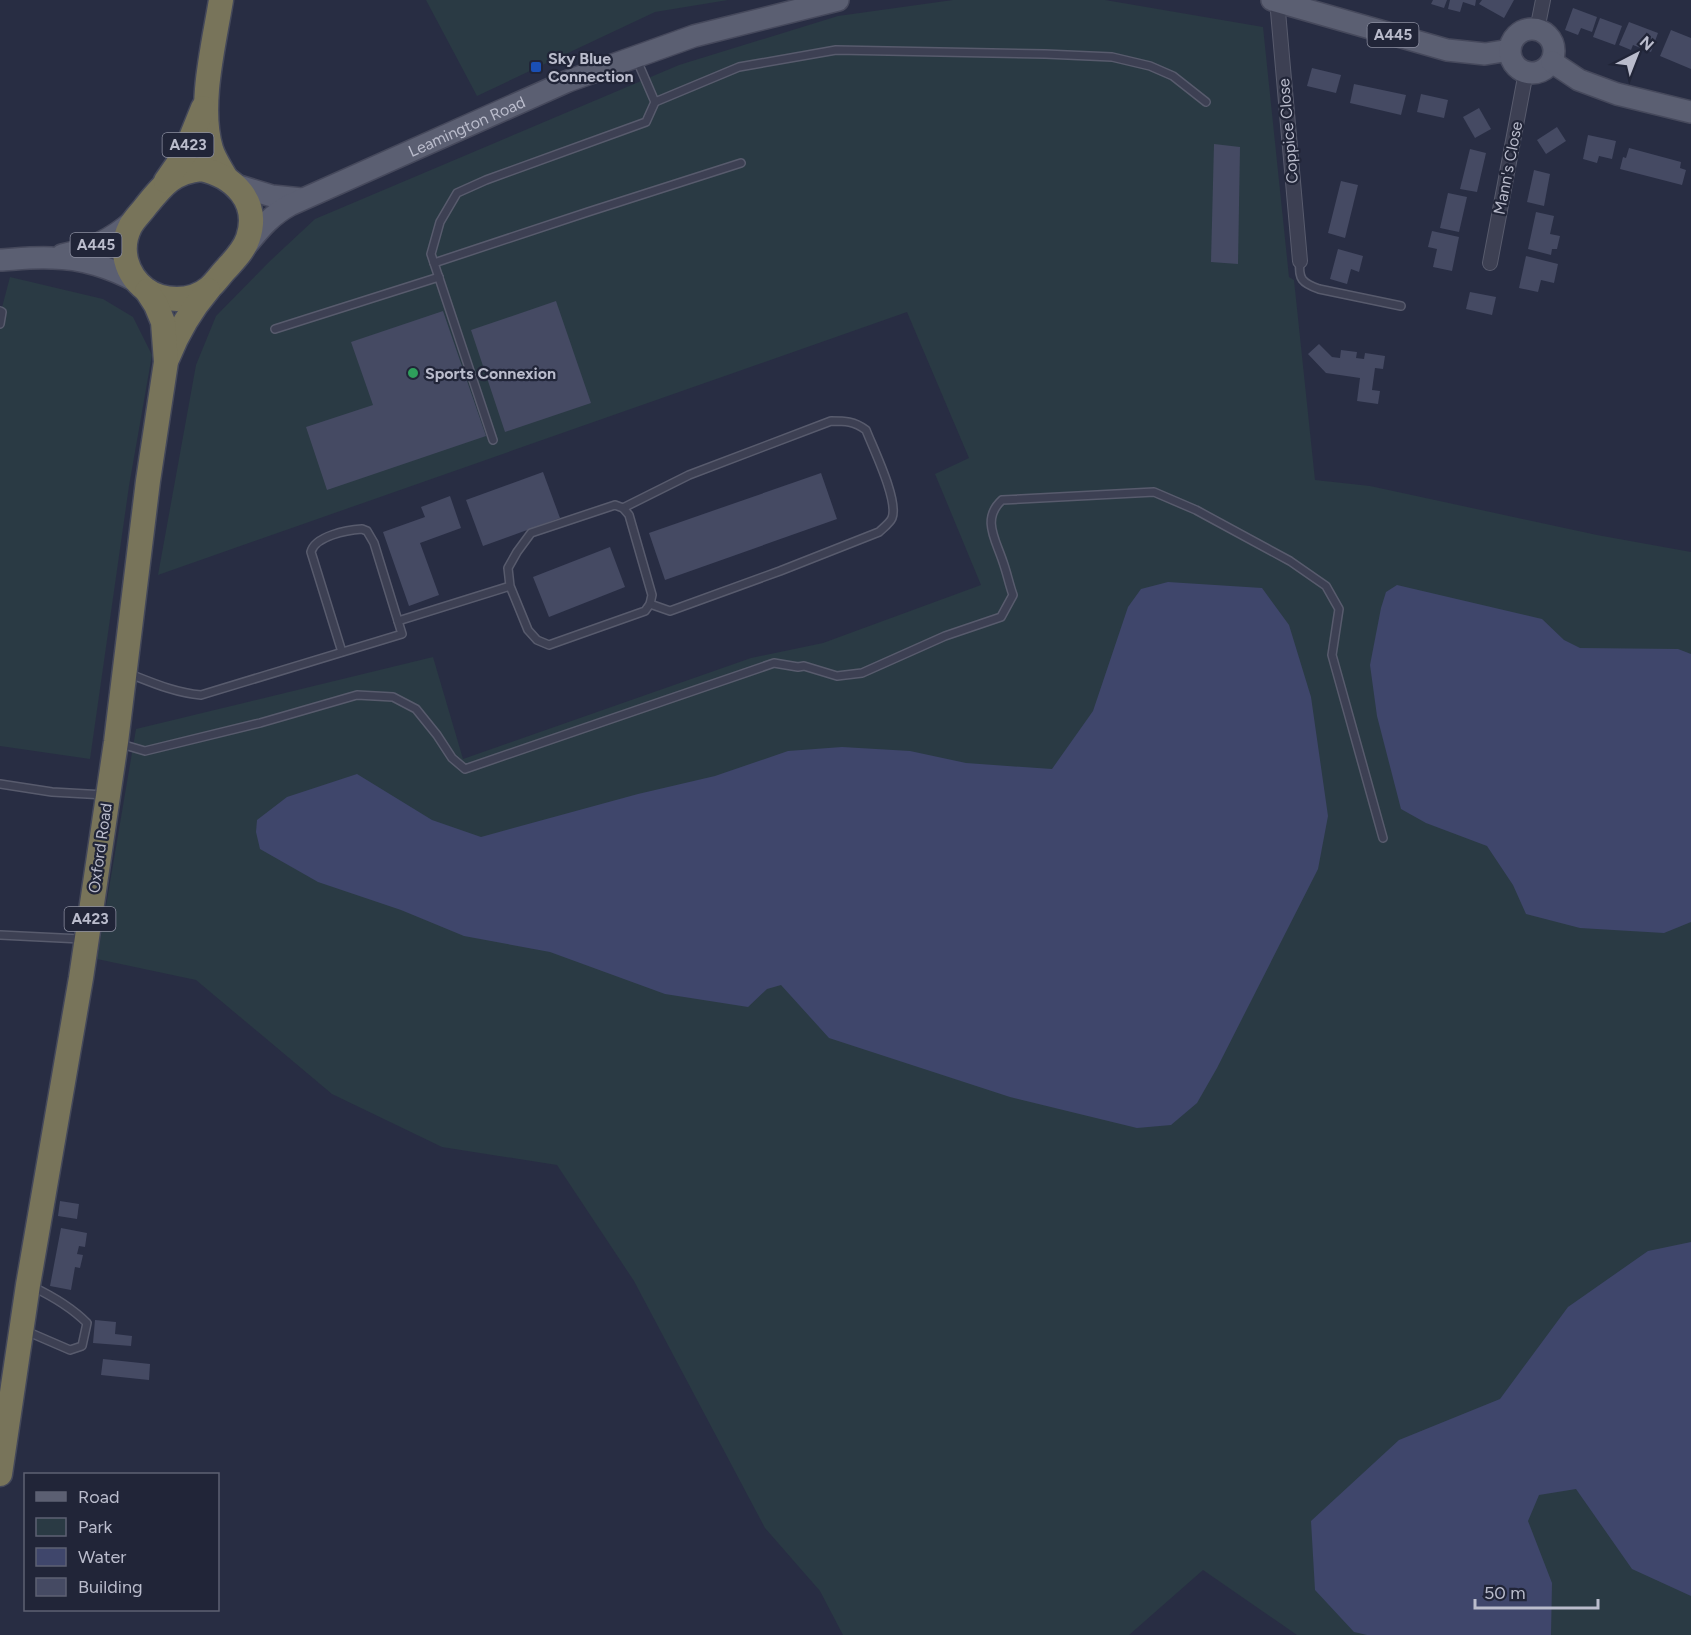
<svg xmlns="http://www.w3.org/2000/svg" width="1691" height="1635" font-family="Figtree,sans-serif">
<rect width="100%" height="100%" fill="#282d43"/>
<g fill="#2a3a44">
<polygon points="426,0 728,0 655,12 477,96"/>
<polygon points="953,0 1105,0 1263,27 1289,277 1294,280 1315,480 1370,486 1597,535 1691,552 1691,1635 1297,1635 1203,1570 1129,1635 843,1635 820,1591 765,1528 634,1281 557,1165 442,1147 332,1094 196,980 97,959 136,729 433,657 463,759 751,658 823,643 981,585 935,474 969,458 907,312 158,575 196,365 216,316 270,261 315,219 679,65 838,16"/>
<polygon points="10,277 103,299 133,317 152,355 129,486 90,759 0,746 0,315"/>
</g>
<g fill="#3f466b">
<polygon points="1168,582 1262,588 1289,625 1311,697 1328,816 1318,869 1217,1068 1197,1103 1171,1125 1137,1128 1010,1097 829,1038 781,985 767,989 748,1007 665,994 550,952 464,936 401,910 318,882 260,849 256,832 257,820 287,797 357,774 432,820 481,837 638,794 715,776 788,751 842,747 910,751 966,763 1052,769 1093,711 1128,607 1141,589"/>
<polygon points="1397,585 1542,619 1564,640 1580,648 1678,649 1691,654 1691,922 1664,933 1580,928 1526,914 1513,885 1487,846 1426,823 1401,809 1377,716 1370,665 1381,608 1386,592"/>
<polygon points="1691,1242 1691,1596 1632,1569 1576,1489 1539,1495 1528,1521 1552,1583 1551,1635 1367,1635 1354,1632 1315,1590 1311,1521 1399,1440 1500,1399 1568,1307 1648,1251"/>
</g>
<g fill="#454a63">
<polygon points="1433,0 1447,0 1444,8 1431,4"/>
<polygon points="1450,0 1476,0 1475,6 1463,2 1460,12 1448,9"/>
<polygon points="1482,0 1514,0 1504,18 1479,4"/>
<polygon points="1573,8 1597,17 1592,32 1581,28 1578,35 1565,30"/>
<polygon points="1600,18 1622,26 1615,45 1593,37"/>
<polygon points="1629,22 1658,33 1651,52 1633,45 1631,50 1619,45"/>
<polygon points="1671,30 1691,38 1691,69 1660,56"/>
<polygon points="1312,68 1341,75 1336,93 1307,86"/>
<polygon points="1354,84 1406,95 1401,115 1350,103"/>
<polygon points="1421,94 1448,100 1444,118 1417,112"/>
<polygon points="1479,108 1491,129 1475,138 1463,117"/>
<polygon points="1557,127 1566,141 1546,154 1537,140"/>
<polygon points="1588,135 1616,141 1612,159 1599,156 1597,163 1583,159"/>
<polygon points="1214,144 1240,147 1238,264 1211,262"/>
<polygon points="1629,148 1681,162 1680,168 1686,170 1682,185 1620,169 1623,157 1626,158"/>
<polygon points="1470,149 1486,153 1477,192 1460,189"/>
<polygon points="1534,170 1550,174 1544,206 1527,202"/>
<polygon points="1341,181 1358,185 1345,238 1328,233"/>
<polygon points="1448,193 1467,197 1459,232 1440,228"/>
<polygon points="1536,212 1554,216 1550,234 1560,236 1557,249 1552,249 1551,255 1528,249"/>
<polygon points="1432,231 1459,237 1452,271 1433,267 1437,249 1428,247"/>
<polygon points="1338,249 1363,256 1359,272 1351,269 1347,284 1330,279"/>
<polygon points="1526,256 1558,264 1554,283 1541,280 1538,292 1519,288"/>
<polygon points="1470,292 1496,297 1492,315 1466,309"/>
<polygon points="556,301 591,403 505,432 471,330"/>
<polygon points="443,311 486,436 327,490 306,427 373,405 351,342"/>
<polygon points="1319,344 1332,357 1340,358 1341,350 1357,352 1356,358 1364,359 1365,353 1385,356 1383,369 1375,368 1372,390 1380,391 1378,404 1357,401 1360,378 1326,373 1308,354"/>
<polygon points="543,472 560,518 483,546 466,500"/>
<polygon points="821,473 837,519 665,580 649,533"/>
<polygon points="450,496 461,528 420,543 439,595 409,606 383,532 425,517 421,507"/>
<polygon points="610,547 625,587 549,617 533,577"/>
<polygon points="60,1201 79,1204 77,1219 58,1216"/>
<polygon points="61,1228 87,1233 85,1247 79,1246 77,1254 83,1255 80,1268 75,1267 71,1290 50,1286"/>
<polygon points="95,1320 116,1322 115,1334 132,1336 131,1346 93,1343"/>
<polygon points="103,1359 150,1364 149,1380 101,1375"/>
</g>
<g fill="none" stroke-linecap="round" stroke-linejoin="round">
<g stroke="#585b6d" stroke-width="10">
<g id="lane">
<polyline points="655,102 739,67 836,50 1045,54 1112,57 1150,66 1173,76 1206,102"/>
<path d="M1300 261C1298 279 1302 283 1319 289L1401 306"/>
<polyline points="434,263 588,212 741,163"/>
<polyline points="0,311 2,312 0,324"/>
<polyline points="275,329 439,277"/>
<polyline points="493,440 431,254 440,222 457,193 486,180 646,122 655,102 636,58"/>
<path d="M623 508 689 475 831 421C845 421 854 421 866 430 873 448 899 501 892 518 890 523 883 528 879 532L780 571 670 611 650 604"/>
<polyline points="398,621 510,586 528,630 537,640 549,645 645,611 650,604 652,595 629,515 623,508 615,505 531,533 517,552 508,568 510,586"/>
<path d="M130 674C153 683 176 693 201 695L402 634 374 543 367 531 362 529C347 530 315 536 311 552L342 652"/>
<path d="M121 744 145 751 260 723 357 695 393 697 416 709 437 735 452 758 465 769 774 663 798 667 804 666 837 676 862 673 945 636 1001 617 1013 595C1009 584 1007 573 1003 562 996 540 981 519 1002 500L1154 492 1196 510 1290 561 1326 586 1339 609 1332 655 1383 838"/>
<polyline points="0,784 52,792 105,795"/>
<polyline points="0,935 81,939"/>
<path d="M26 1331 70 1350 82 1346 87 1323C71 1307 54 1297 33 1287"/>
</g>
</g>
<g stroke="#585b6d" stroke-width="16">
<g id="street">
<polyline points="1277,0 1300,261"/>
<polyline points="1537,30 1543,0"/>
<polyline points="1490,263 1526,72"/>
</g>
</g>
<g stroke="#46495c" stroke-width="24">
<g id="primary">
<polyline points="1272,0 1447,50 1485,54 1510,50"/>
<circle cx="1532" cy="51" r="22"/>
<polyline points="1552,62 1579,80 1617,94 1691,112"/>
<polyline points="236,185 272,196 302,199"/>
<path id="s1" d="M246 246C260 229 270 216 290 205L568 81 694 36 838 0"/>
<path d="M62 255C92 248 110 241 134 220"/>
<path d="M0 260C17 259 35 257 52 258 81 258 112 268 137 282"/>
</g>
</g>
<g stroke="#44485a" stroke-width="27">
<g id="highway">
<path d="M221 0C214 44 198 106 211 149 214 159 221 169 226 178"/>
<path d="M201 169C234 176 260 202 248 238 244 250 235 259 227 268 221 274 215 283 209 288 191 303 162 302 145 289 126 274 119 249 130 227 134 219 141 213 146 206 163 185 173 172 201 169Z"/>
<polyline points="166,181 184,155 203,108"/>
<path d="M168 357C178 332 190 311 208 290"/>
<polyline points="0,1474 28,1285 81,978 116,742 148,481 166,362 163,322 156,305 147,291"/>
</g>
</g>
<use href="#lane" stroke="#3d4053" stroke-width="7"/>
<use href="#street" stroke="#3d4053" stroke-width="14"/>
<use href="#primary" stroke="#5b5f72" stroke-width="21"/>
<use href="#highway" stroke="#78745a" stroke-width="24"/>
</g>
<rect fill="#1a4fb4" stroke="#212538" stroke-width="2" x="530" y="61" width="12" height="12" rx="3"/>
<circle fill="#2e9e5b" stroke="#212538" stroke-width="2" cx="413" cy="373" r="6"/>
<g text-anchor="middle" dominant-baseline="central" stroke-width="4.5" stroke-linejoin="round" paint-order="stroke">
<g fill="#212538" stroke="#8c8fa0" stroke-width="1.5">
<rect x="1367.5" y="23" width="51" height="24" rx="4.5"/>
<rect x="162.5" y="133" width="51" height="24" rx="4.5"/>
<rect x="70.5" y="233" width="51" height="24" rx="4.5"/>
<rect x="64.5" y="907" width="51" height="24" rx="4.5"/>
</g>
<g font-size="15" font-weight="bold" fill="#babccc">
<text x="1393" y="35">A445</text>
<text x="188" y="145">A423</text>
<text x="96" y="245">A445</text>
<text x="90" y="919">A423</text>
</g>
<g font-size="16" font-weight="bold" fill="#babccc" stroke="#212538" text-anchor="start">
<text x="548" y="58">Sky Blue<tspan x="548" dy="18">Connection</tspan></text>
<text x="425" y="373">Sports Connexion</text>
</g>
<g font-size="16" fill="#babccc" stroke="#212538">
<text stroke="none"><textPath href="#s1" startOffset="254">Leamington Road</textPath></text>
<text transform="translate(1288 131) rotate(-95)">Coppice Close</text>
<text transform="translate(1508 168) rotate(-79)">Mann's Close</text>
<text transform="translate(100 848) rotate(-82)">Oxford Road</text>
</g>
</g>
<rect x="24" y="1473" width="195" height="138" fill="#212538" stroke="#5e6173" stroke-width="1.5"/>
<rect x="36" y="1492" width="30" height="9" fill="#5b5f72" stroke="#5e6173" stroke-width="1.5"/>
<text x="78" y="1503" font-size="18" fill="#babccc">Road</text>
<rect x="36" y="1518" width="30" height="18" fill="#2a3a44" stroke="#5e6173" stroke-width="1.5"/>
<text x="78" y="1533" font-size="18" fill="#babccc">Park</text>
<rect x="36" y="1548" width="30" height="18" fill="#3f466b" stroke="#5e6173" stroke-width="1.5"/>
<text x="78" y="1563" font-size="18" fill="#babccc">Water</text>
<rect x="36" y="1578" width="30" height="18" fill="#454a63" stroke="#5e6173" stroke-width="1.5"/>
<text x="78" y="1593" font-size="18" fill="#babccc">Building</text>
<g transform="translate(1637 54) rotate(42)" stroke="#212538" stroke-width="4.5" paint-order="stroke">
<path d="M0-4.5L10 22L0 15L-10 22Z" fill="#babccc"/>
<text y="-9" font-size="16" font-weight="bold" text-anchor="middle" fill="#babccc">N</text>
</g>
<path d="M1475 1599v9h123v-9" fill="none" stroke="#babccc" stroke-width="3"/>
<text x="1484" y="1599" font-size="18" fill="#babccc" stroke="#212538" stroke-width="4.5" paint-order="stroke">50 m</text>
</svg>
